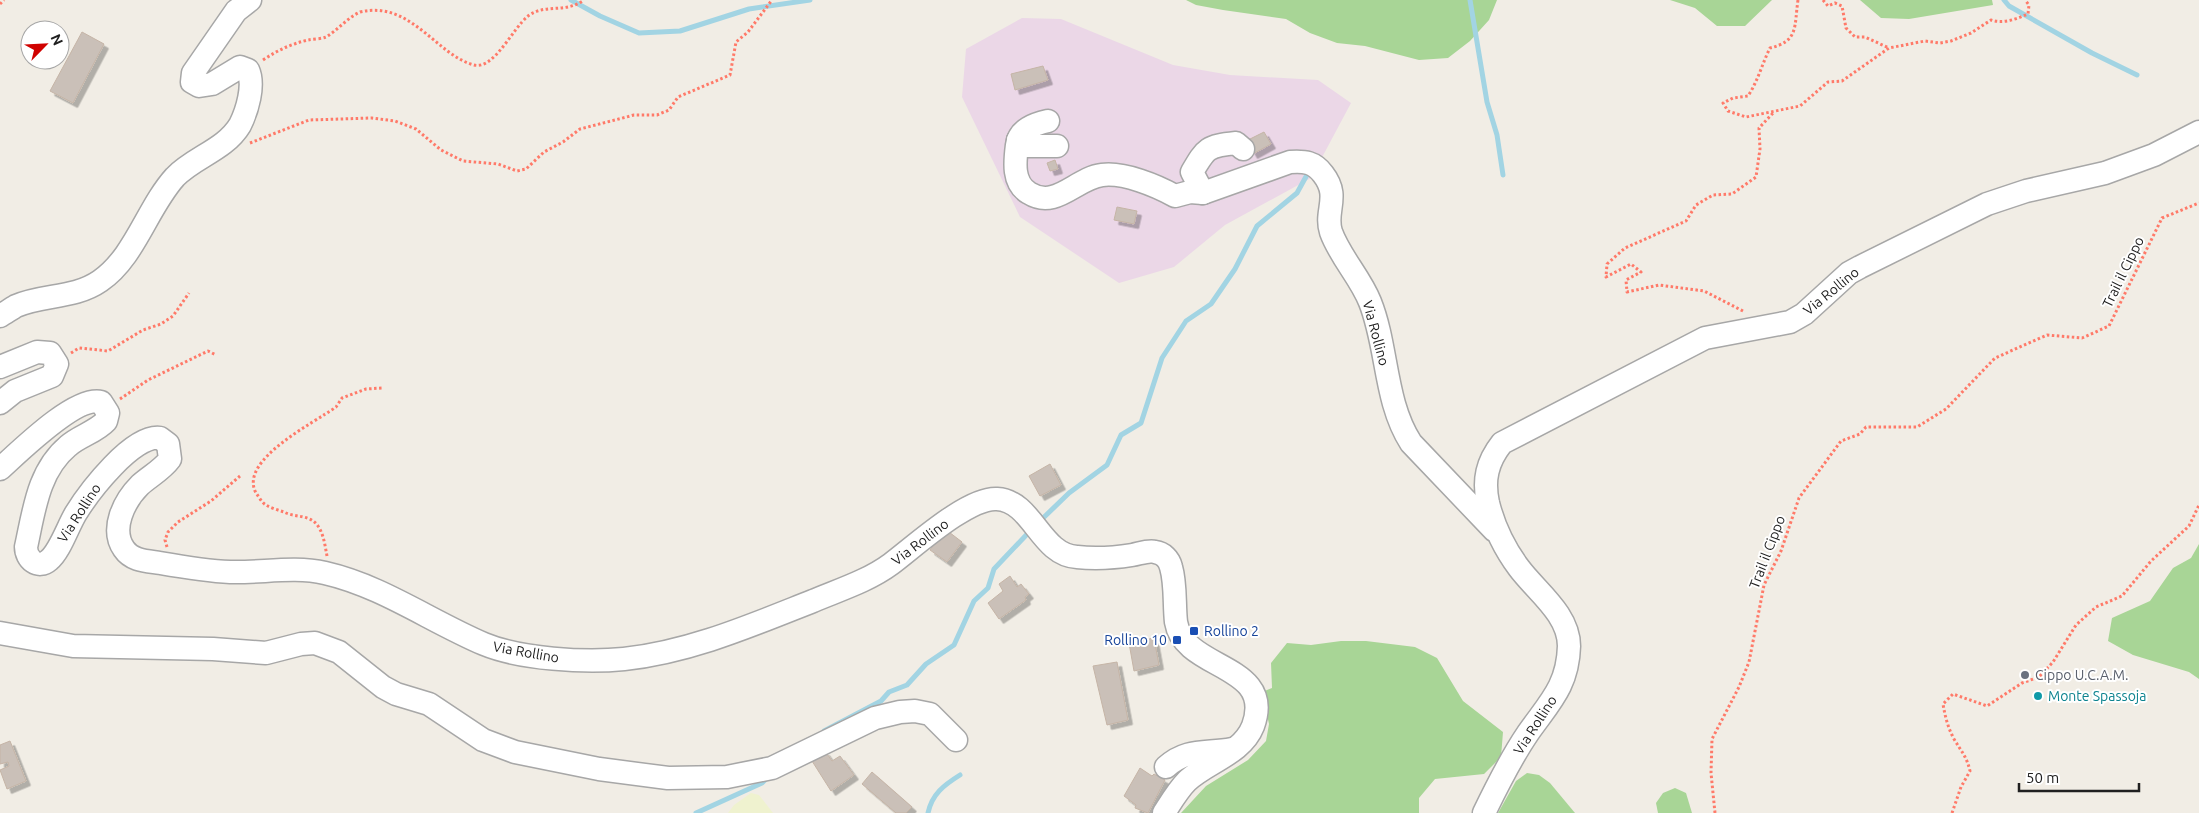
<svg xmlns="http://www.w3.org/2000/svg" width="2199" height="813" font-family="Ubuntu,sans-serif">
<defs>
<filter id="shadow"><feDropShadow dx="4.5" dy="4.5" stdDeviation="0" flood-color="#0004"/></filter>
</defs>
<rect width="100%" height="100%" fill="#f1ede5"/>
<polygon fill="#ebd7e7" points="1022,18 1061,19 1173,65 1230,75 1318,80 1351,103 1311,178 1225,225 1174,267 1119,283 1020,217 962,97 966,49"/>
<polygon fill="#eff2cf" points="751,793 759,795 773,813 728,813 734,805"/>
<g fill="#a8d596">
<polygon points="1186,0 1497,0 1489,20 1470,41 1448,58 1419,60 1365,46 1337,43 1310,33 1286,19 1223,10 1196,5"/>
<polygon points="1670,0 1772,0 1745,26 1717,26 1695,8"/>
<polygon points="1860,0 1992,0 1993,5 1909,19 1881,18"/>
<polygon points="2199,544 2199,679 2189,672 2133,655 2108,641 2112,618 2150,601 2173,568 2191,558"/>
<polygon points="1341,641 1366,641 1415,647 1437,658 1463,701 1503,732 1501,757 1484,774 1435,779 1419,798 1419,813 1181,813 1206,786 1248,760 1266,741 1269,724 1262,692 1272,688 1271,663 1287,643 1311,645"/>
<polygon points="1527,773 1539,775 1550,783 1575,813 1498,813 1516,781"/>
<polygon points="1675,788 1686,793 1692,813 1658,813 1656,803 1663,793"/>
</g>
<g fill="none" stroke-linecap="round" stroke-linejoin="round">
<g stroke="#a2d4e3" stroke-width="5">
<polyline points="571,0 600,16 639,33 680,31 749,9 810,0"/>
<polyline points="1470,0 1487,102 1497,135 1503,175"/>
<polyline points="2004,0 2009,6 2092,53 2137,75"/>
<polyline points="1039,522 1069,493 1107,465 1121,435 1141,423 1162,358 1186,321 1211,304 1235,269 1257,226 1297,193 1308,173"/>
<polyline points="824,731 881,701 889,692 907,685 926,664 954,645 974,601 988,588 994,569 1031,530"/>
<polyline points="696,813 762,783 769,776"/>
<path d="M928 813C932 794 944 785 960 775"/>
</g>
</g>
<g fill="#cac0b8" stroke="#c5b4a6" filter="url(#shadow)">
<polygon points="82,32 104,44 73,103 50,91"/>
<polygon points="1043,66 1048,80 1015,90 1011,74"/>
<polygon points="1264,132 1271,144 1253,154 1246,141"/>
<polygon points="1055,160 1058,169 1050,171 1047,163"/>
<polygon points="1117,207 1137,211 1134,224 1114,220"/>
<polygon points="1050,464 1061,485 1040,496 1029,476"/>
<polygon points="945,529 962,542 947,562 930,550"/>
<polygon points="1010,576 1017,587 1021,584 1029,594 1025,597 1026,600 999,619 988,603 1003,591 999,584"/>
<polygon points="1154,638 1159,665 1134,671 1129,643"/>
<polygon points="1117,662 1128,720 1107,725 1093,666"/>
<polygon points="10,741 26,781 7,789 0,770 9,766 8,762 0,764 0,745"/>
<polygon points="825,751 832,761 840,756 854,775 831,791 812,761"/>
<polygon points="1140,768 1152,776 1154,774 1165,780 1148,813 1135,808 1136,805 1124,796"/>
<polygon points="872,772 912,807 906,813 896,813 862,784"/>
</g>
<g fill="none" stroke-linecap="round" stroke-linejoin="round">
<g stroke="#a7a7a7" stroke-width="25">
<g id="minor">
<path d="M1048 121C1035 124 1019 129 1017 145 1015 161 1012 183 1029 193 1056 210 1076 178 1102 175 1124 172 1157 186 1175 196L1190 192 1203 193 1290 162C1305 161 1314 162 1323 174 1341 197 1324 211 1331 232 1340 257 1360 277 1370 302 1388 347 1384 401 1411 443L1494 530"/>
<polyline points="1018,140 1027,146 1057,146"/>
<path d="M1203 193 1192 172C1206 148 1207 146 1236 143L1243 149"/>
<path d="M0 316C5 313 11 309 16 306 43 294 74 299 100 281 135 257 147 208 175 177 194 157 225 150 240 125 247 111 255 85 248 70L240 67 212 84 199 86 192 82 193 73 236 11 250 0"/>
<polyline points="0,367 37,352 50,353 57,364 52,376 15,391 0,403"/>
<path d="M0 469C19 452 76 395 101 402L108 413 106 421C96 432 79 436 68 446 38 471 34 511 26 547 26 559 38 570 49 560 60 551 68 526 76 513 89 492 133 434 160 438L168 444 170 459C162 470 150 476 140 485 124 501 110 529 124 549 132 561 147 561 160 563 183 567 207 571 230 572 262 573 294 566 325 573 382 586 430 621 484 644 520 659 585 663 624 659 690 652 752 625 813 601 839 590 868 581 891 564 914 547 968 497 997 499 1033 501 1040 555 1077 557 1095 559 1113 558 1132 555 1139 554 1148 550 1155 552 1163 553 1169 559 1171 567 1176 584 1174 604 1176 622 1184 671 1276 663 1253 726 1242 754 1207 762 1187 781 1178 790 1171 802 1164 813"/>
<polyline points="0,633 73,646 213,649 266,653 301,644 315,643 339,652 383,687 396,694 429,704 483,740 515,752 599,769 668,778 727,777 772,768 875,718 900,712 915,711 930,714 956,740"/>
<path d="M1166 767C1187 748 1206 754 1232 749"/>
<path d="M1484 813C1497 786 1511 758 1528 733 1549 703 1568 686 1569 646 1569 614 1536 591 1519 568 1504 548 1494 527 1488 503 1483 480 1487 462 1502 443L1705 338 1790 322 1804 314 1849 273 1860 267 1987 204 2026 191 2105 173 2154 155 2199 132"/>
</g>
</g>
<g stroke="#ff7a69" stroke-width="3" stroke-dasharray="2.5 2.5" stroke-linecap="butt">
<path d="M1798 0C1794 27 1799 41 1770 48 1762 64 1758 81 1748 96L1733 98 1723 103 1728 111 1746 117 1800 106 1828 82 1842 81 1889 48 1925 41 1940 43 1951 41 1971 33 1991 20C2004 24 2016 19 2028 14L2029 5 2025 0"/>
<polyline points="1823,0 1828,6 1835,3 1842,6 1846,28 1855,37 1865,37 1889,48"/>
<polyline points="0,4 4,0"/>
<path d="M263 60C278 50 291 44 308 40 313 39 321 39 326 37 338 30 347 18 360 12 411 0 436 55 474 65 494 70 513 28 528 16 545 3 565 14 584 0"/>
<polyline points="250,143 309,120 372,118 395,121 416,129 441,150 463,161 498,164 517,171 526,169 544,152 563,142 580,129 634,115 657,115 669,110 678,97 730,75 736,42 748,32 772,0"/>
<polyline points="1743,311 1704,291 1659,285 1627,292 1626,280 1641,272 1631,264 1606,277 1607,264 1625,248 1686,221 1696,205 1713,195 1732,194 1756,177 1760,149 1759,128 1774,112"/>
<polyline points="71,353 79,348 108,351 143,330 161,324 173,316 189,293"/>
<polyline points="120,399 148,380 208,351 216,355"/>
<polyline points="167,547 165,540 168,532 178,522 211,501 240,476"/>
<path d="M327 556C325 546 324 535 318 526 310 514 295 518 284 512 278 510 271 508 266 505 262 503 259 497 256 493 238 460 314 423 336 407L342 398 366 389 382 388"/>
<polyline points="1715,813 1711,773 1712,739 1739,687 1749,662 1764,585 1781,551 1799,498 1841,441 1860,434 1866,427 1917,427 1946,409 1995,358 2047,335 2082,338 2109,326 2162,218 2199,203"/>
<path d="M1952 813 1961 787 1970 771C1967 757 1961 751 1954 739 1948 728 1945 716 1943 704L1953 694 1987 706 2022 683 2039 677 2053 662 2076 625 2096 607 2122 596 2151 561 2189 526 2199 505"/>
</g>
<use href="#minor" stroke="#fff" stroke-width="22"/>
</g>
<g fill="#1a4fb4" stroke="#fff" stroke-width="2">
<rect x="1189" y="626" width="10" height="10" rx="2.5"/>
<rect x="1172" y="635" width="10" height="10" rx="2.5"/>
</g>
<circle fill="#6b7280" stroke="#fff" stroke-width="2" cx="2025" cy="675" r="5"/>
<circle fill="#0f9aa8" stroke="#fff" stroke-width="2" cx="2038" cy="696" r="5"/>
<g text-anchor="middle" dominant-baseline="central" stroke-width="4" stroke-linejoin="round" paint-order="stroke">
<g font-size="14" fill="#202020" stroke="#fff">
<text transform="translate(2123 272) rotate(-64)">Trail il Cippo</text>
<text transform="translate(1831 291) rotate(-39)">Via Rollino</text>
<text transform="translate(1376 333) rotate(75)">Via Rollino</text>
<text transform="translate(79 513) rotate(-57)">Via Rollino</text>
<text transform="translate(920 542) rotate(-37)">Via Rollino</text>
<text transform="translate(1767 552) rotate(-69)">Trail il Cippo</text>
<text transform="translate(526 652) rotate(10)">Via Rollino</text>
<text transform="translate(1535 725) rotate(-57)">Via Rollino</text>
</g>
<g font-size="14" fill="#164399" stroke="#fff" text-anchor="start">
<text x="1204" y="631">Rollino 2</text>
<text x="1167" y="640" text-anchor="end">Rollino 10</text>
</g>
<g font-size="14" fill="#5b616d" stroke="#fff" text-anchor="start">
<text x="2035" y="675">Cippo U.C.A.M.</text>
</g>
<g font-size="14" fill="#0d838f" stroke="#fff" text-anchor="start">
<text x="2048" y="696">Monte Spassoja</text>
</g>
</g>
<g transform="translate(45 45) rotate(66)"><circle r="24" fill="#ffffff" stroke="#a6a6a6"/>
<path d="M0-4L9 19L0 12L-9 19Z" fill="#d00200"/>
<text y="-8" font-size="14" font-weight="bold" text-anchor="middle" fill="#202020">N</text>
</g>
<path d="M2019 783v8h120v-8" fill="none" stroke="#202020" stroke-width="2.5"/>
<text x="2026" y="783" font-size="15" fill="#202020" stroke="#ffffff" stroke-width="4" paint-order="stroke">50 m</text>
</svg>
